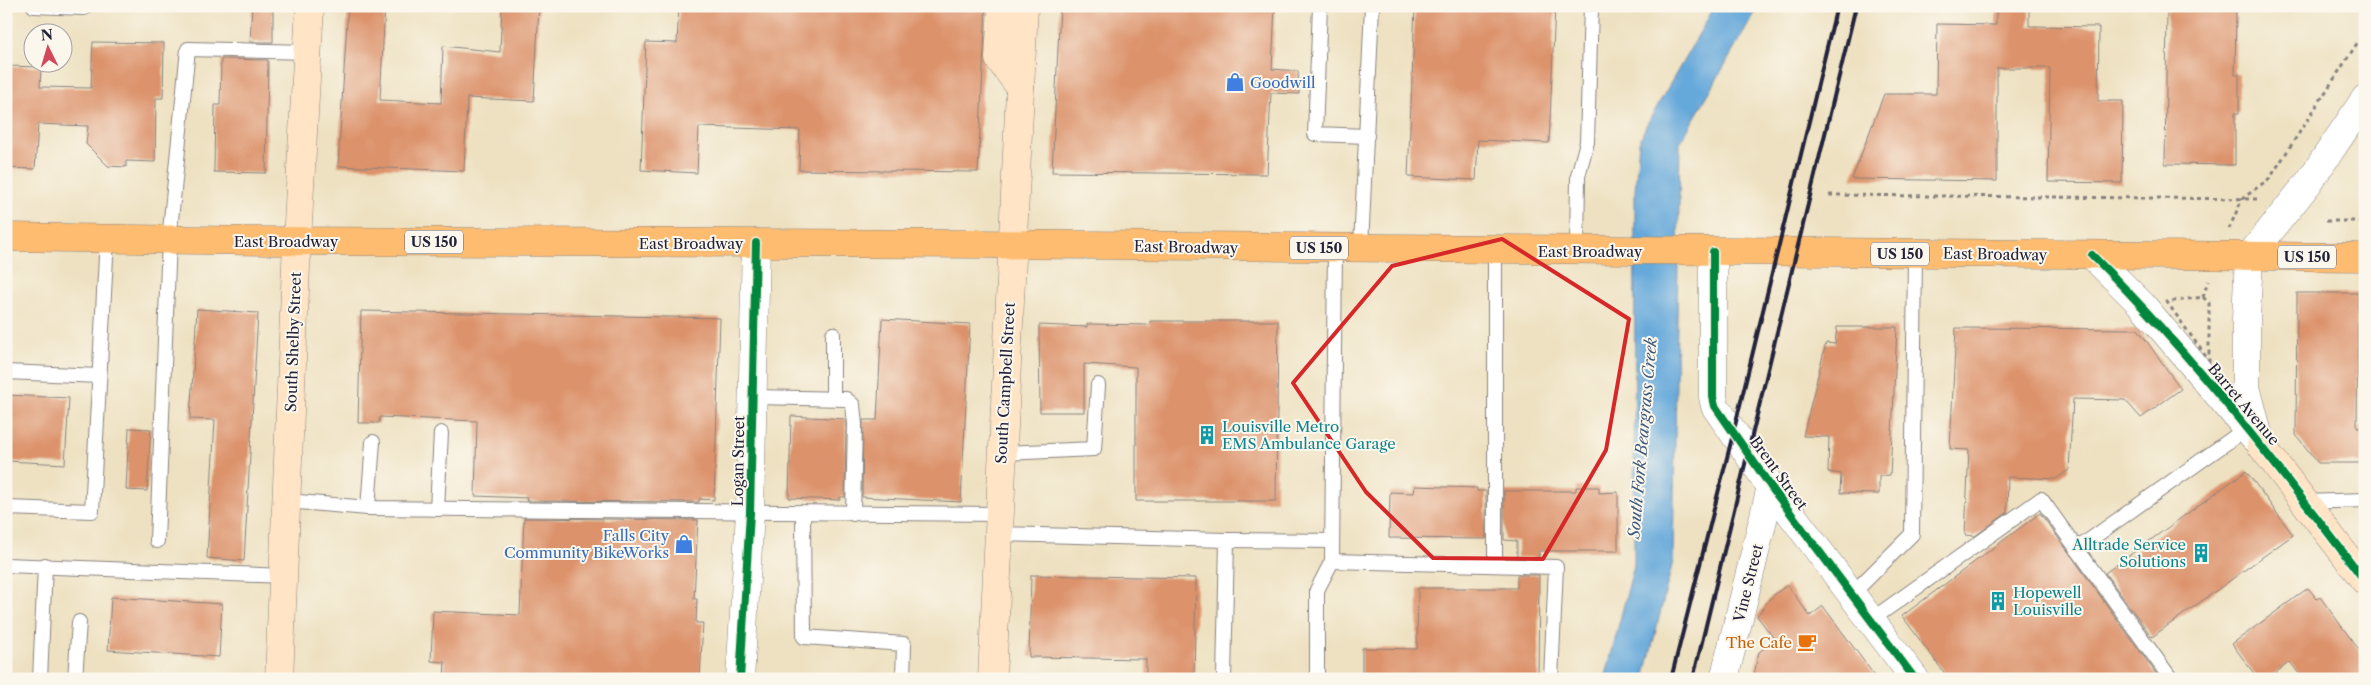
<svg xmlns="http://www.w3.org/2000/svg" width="2371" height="685" font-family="'Libre Caslon Text',serif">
<rect width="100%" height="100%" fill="#fbf7ec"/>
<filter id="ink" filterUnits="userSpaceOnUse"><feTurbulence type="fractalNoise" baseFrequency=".02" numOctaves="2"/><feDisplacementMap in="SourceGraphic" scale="10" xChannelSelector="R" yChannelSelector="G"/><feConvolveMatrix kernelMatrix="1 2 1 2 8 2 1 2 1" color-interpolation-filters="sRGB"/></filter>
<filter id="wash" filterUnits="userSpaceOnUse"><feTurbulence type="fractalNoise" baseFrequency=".0096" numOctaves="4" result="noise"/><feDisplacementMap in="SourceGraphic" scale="20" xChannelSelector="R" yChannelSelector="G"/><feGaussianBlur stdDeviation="1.12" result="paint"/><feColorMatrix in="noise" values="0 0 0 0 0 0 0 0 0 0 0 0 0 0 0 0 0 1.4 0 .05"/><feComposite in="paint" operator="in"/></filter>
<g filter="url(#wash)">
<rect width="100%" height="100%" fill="#eee1c1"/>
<polygon fill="#65a8da" stroke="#44658a" points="1715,6 1759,6 1680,143 1673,561 1644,679 1605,679 1634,565 1635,191 1639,142 1647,124"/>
<g id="blocks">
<g fill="#dc926a">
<polygon points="252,6 273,6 273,42 250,42"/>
<polygon points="348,6 385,6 380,100 441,103 443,46 500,52 502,6 539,6 534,101 467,98 464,171 338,166"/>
<polygon points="679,6 986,6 978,172 799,170 800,130 699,127 697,173 641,170 646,42 677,43"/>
<polygon points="1060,6 1275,6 1272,69 1298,71 1299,94 1271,93 1267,174 1052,172"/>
<polygon points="1415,6 1555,6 1549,143 1478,140 1476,180 1408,177"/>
<polygon points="1996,9 2029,9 2029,26 2099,27 2098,101 2123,101 2122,183 2048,182 2050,68 1997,68 1997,181 1852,179 1884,94 1936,94 1937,24 1996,25"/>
<polygon points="2167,10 2236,11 2235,74 2239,74 2239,113 2235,113 2235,165 2165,164"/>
<polygon points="93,42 164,43 163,98 156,98 155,162 126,161 126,167 108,166 86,144 88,126 38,124 35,169 6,168 6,66 41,67 40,87 91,88"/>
<polygon points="221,59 268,60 266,173 214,172 215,105 220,105"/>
<polygon points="2297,293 2358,293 2357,427 2365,427 2365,463 2318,463 2296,435"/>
<polygon points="197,309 258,313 244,561 207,558 215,420 190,419"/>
<polygon points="361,311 720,318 714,500 699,499 699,502 526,501 527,498 475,496 477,421 380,417 379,423 358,423"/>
<polygon points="882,319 970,324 961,502 862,497 863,420 877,420"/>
<polygon points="1150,321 1278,321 1276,501 1136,501 1136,367 1084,364 1084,412 1040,412 1039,325 1087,327 1087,324 1150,325"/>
<polygon points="1837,327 1897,327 1890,475 1879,476 1879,494 1840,493 1841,474 1828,472 1829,437 1803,436 1826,343 1835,344"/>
<polygon points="1956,328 2138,329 2181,389 2141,418 2125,400 2073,399 2069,470 2056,479 2008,477 2007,513 1975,536 1965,535 1969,450 1950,449"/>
<polygon points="6,395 69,398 65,464 6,461"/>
<polygon points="791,416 846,419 845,497 840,497 840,500 789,498"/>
<polygon points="129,428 151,429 147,491 126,490"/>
<polygon points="2246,471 2293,535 2152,637 2105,573"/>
<polygon points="1415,486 1477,488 1477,491 1486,491 1486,539 1389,538 1390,492 1414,493"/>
<polygon points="1576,487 1599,487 1599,493 1618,492 1618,551 1539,551 1539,558 1517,557 1517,541 1504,540 1504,491 1576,491"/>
<polygon points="2040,513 2070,554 2160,679 1949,679 1902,616"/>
<polygon points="524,518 698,520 694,599 697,599 696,623 703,623 700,679 444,679 445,662 431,661 433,611 520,615"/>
<polygon points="1031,575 1196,578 1194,679 1146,679 1146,659 1029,657"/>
<polygon points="1517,575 1539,575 1538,679 1362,679 1362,648 1417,649 1418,588 1517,588"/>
<polygon points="1787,585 1810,616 1823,606 1877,679 1753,679 1759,652 1775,640 1757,616 1770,598"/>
<polygon points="2308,588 2317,599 2320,597 2365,658 2365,679 2303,679 2290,662 2267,679 2258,679 2232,644"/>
<polygon points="111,597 222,604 219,657 108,650"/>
</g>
</g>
</g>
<g filter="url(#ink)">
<use href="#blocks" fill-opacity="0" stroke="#88827e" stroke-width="1"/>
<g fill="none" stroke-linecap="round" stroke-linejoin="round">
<g stroke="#88827e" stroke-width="16">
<g id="lane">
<polyline points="34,6 84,8"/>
<polyline points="1320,6 1315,134 1367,136"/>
<polyline points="1335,248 1332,561 1556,567 1551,679"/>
<polyline points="1361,248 1372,6"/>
<polyline points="1495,250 1495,565"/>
<polyline points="1577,251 1578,176 1587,142 1591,6"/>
<polyline points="6,372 99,376"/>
<polyline points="753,397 846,399 853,405 855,424 853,514"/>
<polyline points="833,398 833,334"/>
<polyline points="1002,453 1094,449 1098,385"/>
<polyline points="287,501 368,508 998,514"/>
<polyline points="2305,502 2365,500"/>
<polyline points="6,508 92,511 107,239"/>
<polyline points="368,508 373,442"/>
<polyline points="437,509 441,433"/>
<polyline points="803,513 804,637 904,644 903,679"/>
<polyline points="998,534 1227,540 1224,679"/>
<polyline points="1227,540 1332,541"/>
<polyline points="157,541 169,240 188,49 307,52"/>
<polyline points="2077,549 2247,428"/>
<polyline points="6,565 284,576"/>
<polyline points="1852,594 1912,534 1915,254"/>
<polyline points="1871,620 2041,499 2171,679"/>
<polyline points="40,679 45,565"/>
<polyline points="75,679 79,622"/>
<polyline points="1317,679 1317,590 1332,561"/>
</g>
</g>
<g stroke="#88827e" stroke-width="29">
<g id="street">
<polyline points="1713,252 1713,397 1715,406 1771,487 1915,679"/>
<polyline points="2092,255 2143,306 2255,438"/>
<polyline points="2261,445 2246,387 2246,319 2249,257 2309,182 2365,99"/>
<polyline points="740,679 750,513 756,243"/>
<polyline points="1724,679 1771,487"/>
</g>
</g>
<g stroke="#88827e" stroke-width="29">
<g id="secondary">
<polyline points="1002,6 999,59 1020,87"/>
<polyline points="2261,445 2365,581"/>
<polyline points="279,679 297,241 310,6"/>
<polyline points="992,679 1024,6"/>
</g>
</g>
<g stroke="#88827e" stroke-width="29">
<polyline id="primary" points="6,237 265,241 981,244 2365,257"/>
</g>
<g stroke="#88827e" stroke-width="3" stroke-dasharray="4 4" stroke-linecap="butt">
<polyline points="1829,195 2259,199"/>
<polyline points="2326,221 2365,221"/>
<polyline points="2229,229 2242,199 2270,178 2365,31"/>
<polyline points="2203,297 2208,281"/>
<polygon points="2203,297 2209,303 2209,361 2167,302"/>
</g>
<use href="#lane" stroke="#fff" stroke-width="14"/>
<use href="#street" stroke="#fff" stroke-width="28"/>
<use href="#secondary" stroke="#ffe4c6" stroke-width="28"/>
<use href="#primary" stroke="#febc70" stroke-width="28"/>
<g stroke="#22223b" stroke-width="4">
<polyline points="1671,679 1733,434 1837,6"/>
<polyline points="1693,679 1856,6"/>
</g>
<g stroke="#fbf7ec" stroke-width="11">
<g id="cycleway">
<polyline points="1713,252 1713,397 1715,406 1771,487 1915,679"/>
<path d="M2092 255C2193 355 2279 468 2365 581"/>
<polyline points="740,679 750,513 756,243"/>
</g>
</g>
<use href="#cycleway" stroke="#00873e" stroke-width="8"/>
</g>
</g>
<path fill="none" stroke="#d62828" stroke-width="4" stroke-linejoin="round" d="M1502 239 1629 319 1606 450 1543 559 1433 558 1366 492 1293 383 1392 266Z"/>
<defs>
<g id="shop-bare" transform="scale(1.5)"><path d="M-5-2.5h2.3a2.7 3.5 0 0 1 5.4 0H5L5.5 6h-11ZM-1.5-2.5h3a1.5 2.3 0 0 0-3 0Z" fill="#3f7fe0" stroke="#fbf7ec" stroke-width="2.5" paint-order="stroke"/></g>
<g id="building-bare" transform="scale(1.5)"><path d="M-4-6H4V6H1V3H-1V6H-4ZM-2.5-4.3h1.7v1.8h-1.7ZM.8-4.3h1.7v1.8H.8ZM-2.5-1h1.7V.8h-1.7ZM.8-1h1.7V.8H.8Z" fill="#0f9aa8" stroke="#fbf7ec" stroke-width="2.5" paint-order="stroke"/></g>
<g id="cafe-bare" transform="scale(1.5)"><path d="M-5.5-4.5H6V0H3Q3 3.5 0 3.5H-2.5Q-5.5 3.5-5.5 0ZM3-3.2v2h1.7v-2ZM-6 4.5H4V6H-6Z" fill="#e8710a" stroke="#fbf7ec" stroke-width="2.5" paint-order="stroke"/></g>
</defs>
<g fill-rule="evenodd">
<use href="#shop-bare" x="1235" y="82"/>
<use href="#building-bare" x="1207" y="435"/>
<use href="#shop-bare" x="684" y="544"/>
<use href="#building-bare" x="2201" y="553"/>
<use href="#building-bare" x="1998" y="601"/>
<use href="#cafe-bare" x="1807" y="642"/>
</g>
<g text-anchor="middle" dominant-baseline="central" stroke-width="4" stroke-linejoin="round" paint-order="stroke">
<g fill="#fbf7ec" stroke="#636270" stroke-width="1">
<rect x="405" y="230.5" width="58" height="23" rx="4"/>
<rect x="1290" y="236.5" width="58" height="23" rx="4"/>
<rect x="1871" y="242.5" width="58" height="23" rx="4"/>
<rect x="2278" y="245.5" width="58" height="23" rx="4"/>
</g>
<g font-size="14" font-weight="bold" fill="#22223b">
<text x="434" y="242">US 150</text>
<text x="1319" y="248">US 150</text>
<text x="1900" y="254">US 150</text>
<text x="2307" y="257">US 150</text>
</g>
<g font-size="15" fill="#366cbe" stroke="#fbf7ec" text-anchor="start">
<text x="1250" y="82">Goodwill</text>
<text x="669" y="535" text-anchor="end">Falls City<tspan x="669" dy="17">Community BikeWorks</tspan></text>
</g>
<g font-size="15" fill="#22223b" stroke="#fbf7ec">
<text x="286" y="241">East Broadway</text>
<text x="691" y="243">East Broadway</text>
<text transform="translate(1186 247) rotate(1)">East Broadway</text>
<text x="1590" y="251">East Broadway</text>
<text transform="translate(1995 254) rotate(1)">East Broadway</text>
<text transform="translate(293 342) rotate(-88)">South Shelby Street</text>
<text transform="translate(1005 383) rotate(-87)">South Campbell Street</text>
<text transform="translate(2244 404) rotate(50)">Barret Avenue</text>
<text transform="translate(738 461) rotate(-89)">Logan Street</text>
<text transform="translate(1779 473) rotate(54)">Brent Street</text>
<text transform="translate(1748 583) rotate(-76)">Vine Street</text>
</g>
<g font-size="15" fill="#0d838f" stroke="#fbf7ec" text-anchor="start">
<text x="1222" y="426">Louisville Metro<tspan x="1222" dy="17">EMS Ambulance Garage</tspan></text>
<text x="2186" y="544" text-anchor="end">Alltrade Service<tspan x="2186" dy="17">Solutions</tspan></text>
<text x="2013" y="592">Hopewell<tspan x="2013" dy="17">Louisville</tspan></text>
</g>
<g font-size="15" fill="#c56008" stroke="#fbf7ec" text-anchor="end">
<text x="1792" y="642">The Cafe</text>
</g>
<g font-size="16" font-style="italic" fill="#3d587b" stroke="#fbf7ec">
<text transform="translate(1642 438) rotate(-85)">South Fork Beargrass Creek</text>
</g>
</g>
<rect width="2371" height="685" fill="none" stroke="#fbf7ec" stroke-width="25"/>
<g transform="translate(48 48) rotate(355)"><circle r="24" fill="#fbf7ec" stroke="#a4a2a5"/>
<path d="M0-4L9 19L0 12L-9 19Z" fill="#d1495b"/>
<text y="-8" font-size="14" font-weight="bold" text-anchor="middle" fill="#22223b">N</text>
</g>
</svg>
